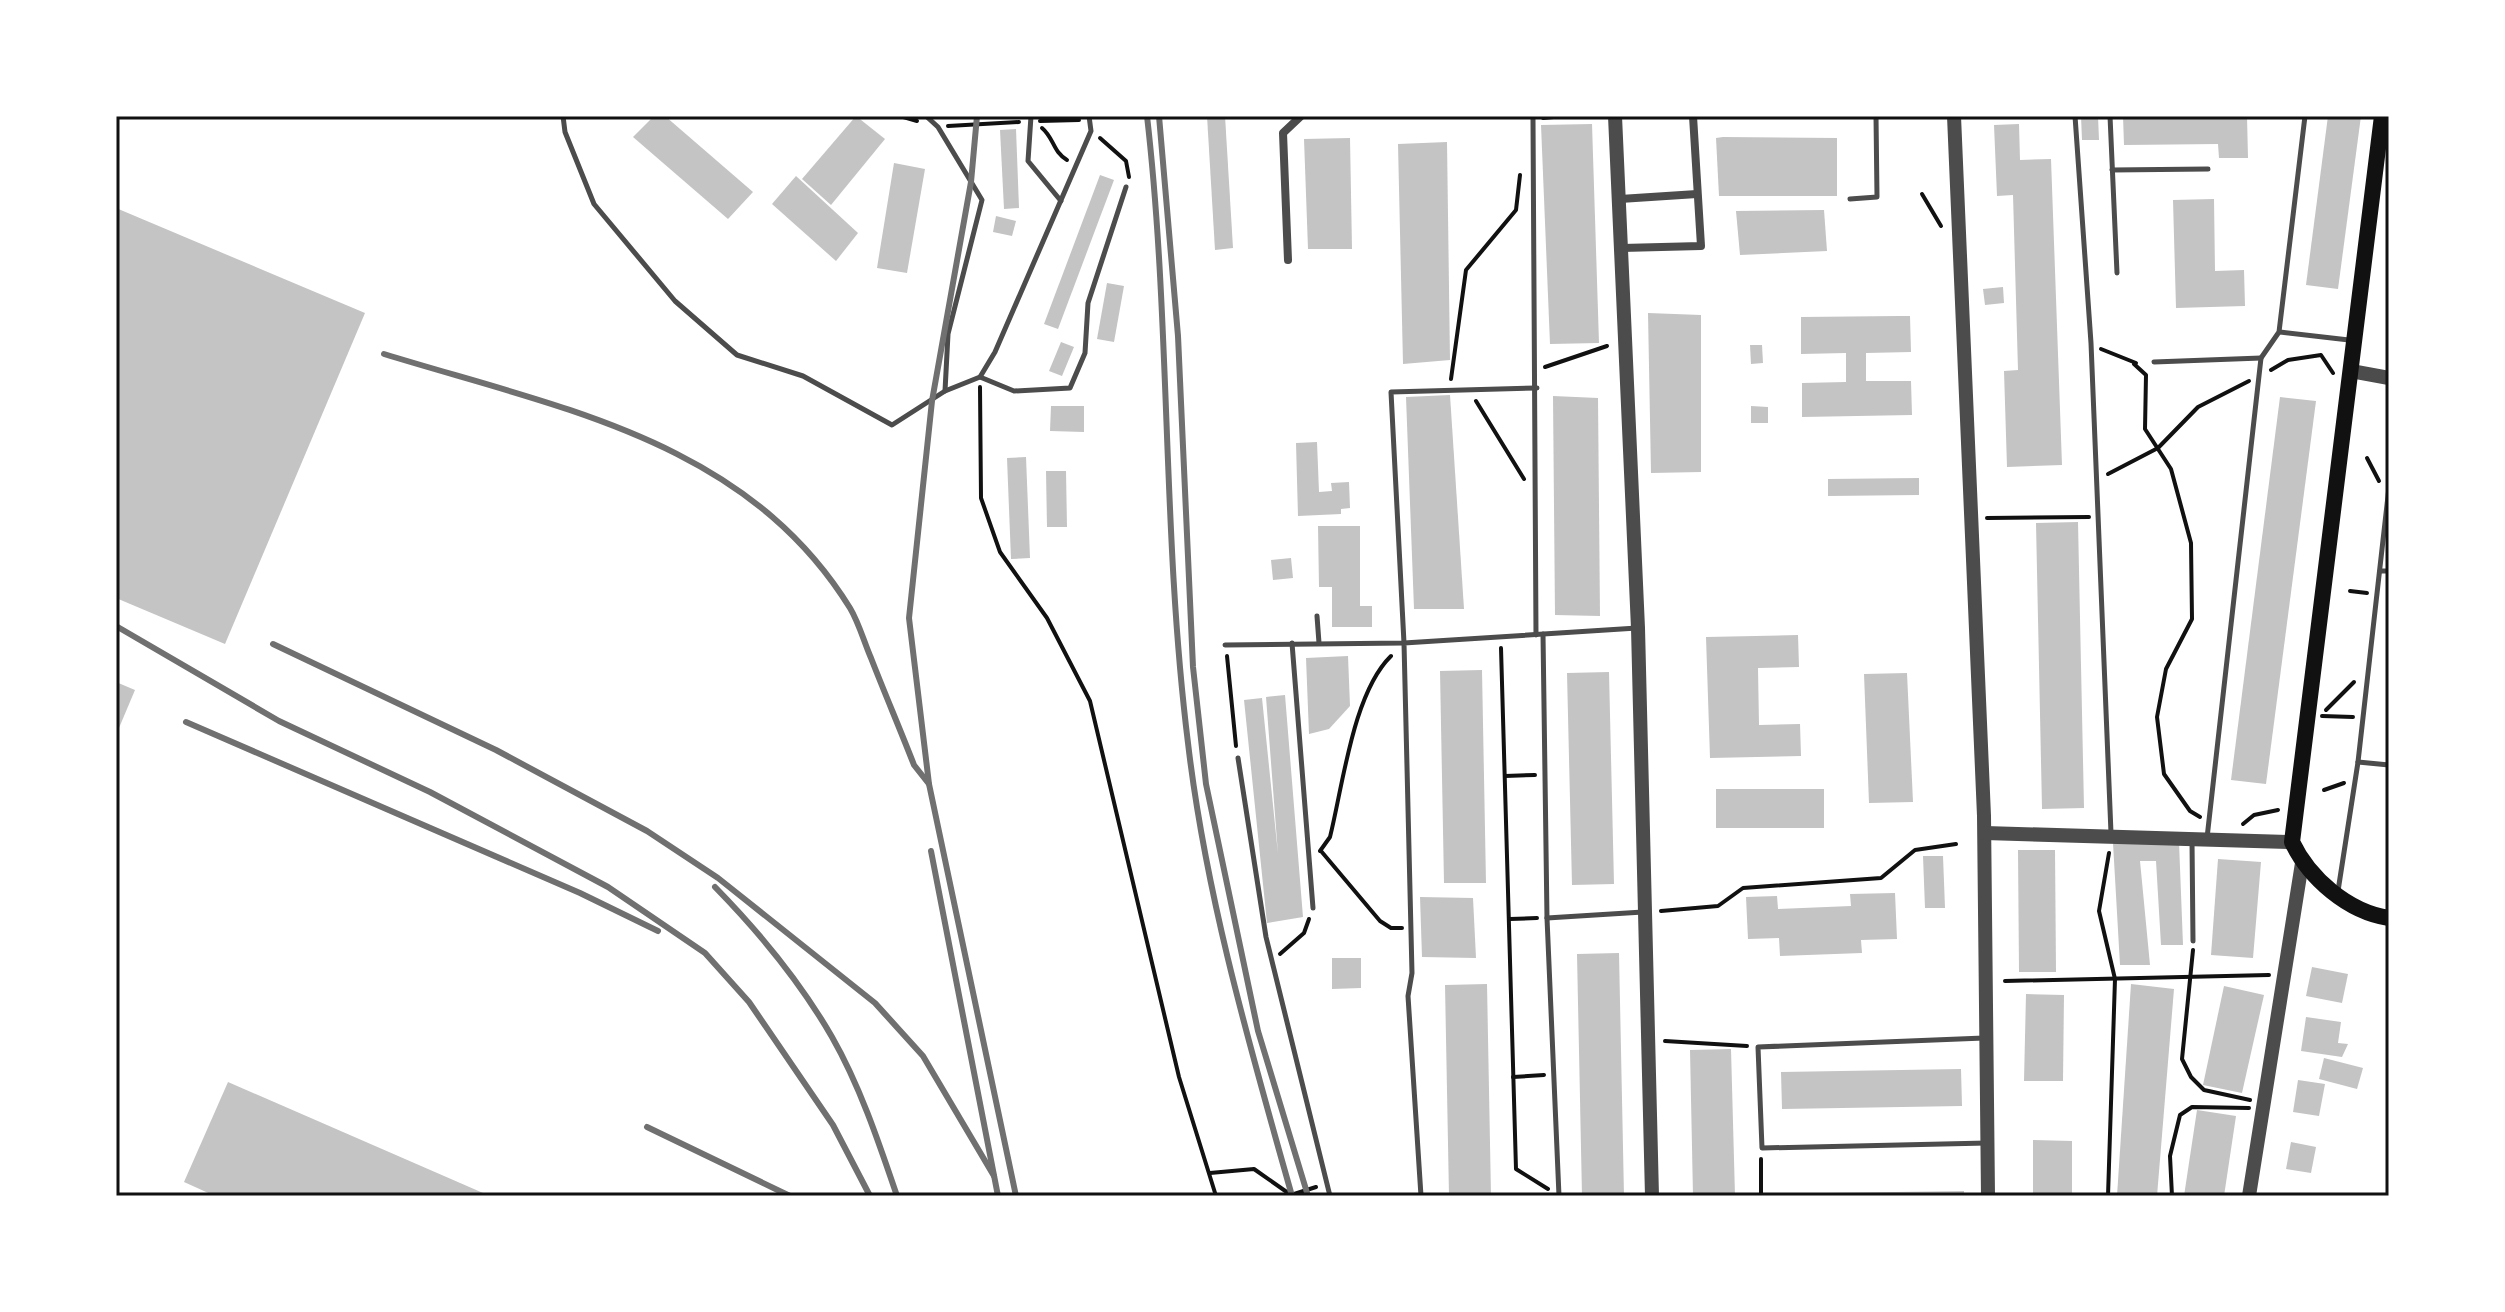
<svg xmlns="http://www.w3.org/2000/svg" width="2505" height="1312" font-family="'Roboto Condensed',sans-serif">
<rect width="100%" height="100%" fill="#fff"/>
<g fill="#c4c4c4">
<polygon points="654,116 665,116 753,192 728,219 633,137"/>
<polygon points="856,116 885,139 831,205 802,179"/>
<polygon points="1207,116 1225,116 1233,248 1215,250"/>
<polygon points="2081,116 2098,116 2099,140 2082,140"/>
<polygon points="2123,116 2247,116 2248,158 2219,158 2218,144 2124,145"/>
<polygon points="2328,116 2361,116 2338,289 2306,285"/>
<polygon points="1592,124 1599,343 1550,344 1541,125"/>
<polygon points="2019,124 2020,160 2051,159 2062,465 2007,467 2004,371 2018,370 2013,195 1997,196 1994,125"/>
<polygon points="1016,129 1019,208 1004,209 1000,130"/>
<polygon points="1723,137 1837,138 1837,196 1719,196 1716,138"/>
<polygon points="1350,138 1352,249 1308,249 1304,139"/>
<polygon points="1447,142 1450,360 1403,364 1398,144"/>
<polygon points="894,163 925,169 907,273 877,268"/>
<polygon points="1100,175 1114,180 1058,329 1044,324"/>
<polygon points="796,176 858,233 836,261 772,204"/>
<polygon points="2214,199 2215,271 2244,270 2245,306 2176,308 2173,200"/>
<polygon points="116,208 365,313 225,644 116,598"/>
<polygon points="1824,210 1827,251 1740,255 1736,211"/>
<polygon points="996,216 1016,221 1012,236 993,232"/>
<polygon points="1107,283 1124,286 1114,342 1097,339"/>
<polygon points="2003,287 2004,303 1985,305 1983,289"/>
<polygon points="1648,313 1701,315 1701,472 1651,473"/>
<polygon points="1899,316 1910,316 1911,352 1866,353 1866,381 1911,381 1912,415 1802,417 1802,383 1846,382 1846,353 1801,354 1801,317"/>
<polygon points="1061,342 1074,347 1062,376 1049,371"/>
<polygon points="1750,345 1762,345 1763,363 1751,364"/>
<polygon points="1450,395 1464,609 1414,609 1406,397"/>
<polygon points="1553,396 1598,398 1600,616 1555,615"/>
<polygon points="2280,397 2316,401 2266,784 2231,780"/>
<polygon points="1051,406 1084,406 1084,432 1050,431"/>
<polygon points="1751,406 1768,407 1768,423 1751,423"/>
<polygon points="1317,442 1319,492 1332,491 1331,483 1349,482 1350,508 1341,509 1341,514 1298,516 1296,443"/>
<polygon points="1026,457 1030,558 1011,559 1007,458"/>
<polygon points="1046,471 1066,471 1067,527 1047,527"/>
<polygon points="1919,478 1919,495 1828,496 1828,479"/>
<polygon points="2078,522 2084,808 2042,809 2036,523"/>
<polygon points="1318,526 1360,526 1360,606 1372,606 1372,627 1332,627 1332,587 1319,587"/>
<polygon points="1291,558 1293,578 1273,580 1271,560"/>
<polygon points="1798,635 1799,667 1758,668 1759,725 1800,724 1801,756 1710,758 1706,637"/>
<polygon points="1348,656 1350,706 1329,729 1309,734 1306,658"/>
<polygon points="1482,670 1486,883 1444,883 1440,671"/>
<polygon points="1609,672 1614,884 1572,885 1567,673"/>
<polygon points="1907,673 1913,802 1869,803 1864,674"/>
<polygon points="116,682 135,690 116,735"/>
<polygon points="1285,695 1303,917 1267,923 1244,700 1262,698 1278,854 1266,697"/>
<rect x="1716" y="789" width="108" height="39"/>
<polygon points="2179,842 2183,945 2161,945 2156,861 2140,861 2150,965 2120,965 2113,843"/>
<polygon points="2018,850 2055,850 2056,972 2019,972"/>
<polygon points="1923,856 1943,856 1945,908 1925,908"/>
<polygon points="2218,859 2261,862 2253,958 2211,955"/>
<polygon points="1895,893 1897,939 1861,940 1862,953 1780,956 1779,938 1748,939 1746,897 1777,896 1778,909 1851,906 1850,894"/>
<polygon points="1420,897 1473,898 1476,958 1422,957"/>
<polygon points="1619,953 1624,1196 1582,1196 1577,954"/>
<polygon points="1332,958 1361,958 1361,988 1332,989"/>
<polygon points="2312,967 2348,974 2342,1003 2306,996"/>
<polygon points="1487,984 1491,1196 1449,1196 1445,985"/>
<polygon points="2131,984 2174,989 2157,1196 2117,1196"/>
<polygon points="2224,986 2264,995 2242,1093 2203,1085"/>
<polygon points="2026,994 2064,995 2063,1081 2024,1081"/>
<polygon points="2306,1017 2341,1022 2338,1043 2348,1044 2342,1057 2301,1051"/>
<polygon points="1731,1049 1735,1196 1693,1196 1690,1050"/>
<polygon points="2324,1058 2363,1068 2357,1089 2319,1079"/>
<polygon points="1961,1069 1962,1106 1782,1109 1781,1072"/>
<polygon points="2298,1080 2325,1084 2319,1116 2293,1112"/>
<polygon points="228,1082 490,1196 215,1196 184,1182"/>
<polygon points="2197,1110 2236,1116 2224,1196 2184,1196"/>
<polygon points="2033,1140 2072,1141 2072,1196 2033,1196"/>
<polygon points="2291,1142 2316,1147 2311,1173 2286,1169"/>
<polygon points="1964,1191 1964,1196 1826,1196 1826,1193"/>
</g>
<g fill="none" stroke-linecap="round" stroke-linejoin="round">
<g stroke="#111" stroke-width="4">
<polyline points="900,116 917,121"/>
<polyline points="1543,118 1564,116"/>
<polyline points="1040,121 1079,120"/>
<polyline points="948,126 1019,122"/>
<path d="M1042 128C1054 138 1053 152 1067 160"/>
<polyline points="1100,138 1126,161 1129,177"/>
<polyline points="1922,194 1941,226"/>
<polyline points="2101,349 2136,363"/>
<polyline points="2134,364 2146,375 2145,429 2171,469 2191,543 2192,619 2166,669 2157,717 2164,774 2190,811 2200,817"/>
<polyline points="1545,367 1607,346"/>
<polyline points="2271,370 2288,360 2321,355 2333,373"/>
<polyline points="1451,379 1466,270 1516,210 1520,175"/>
<polyline points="980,387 981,498 1000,552 1047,618 1090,701 1179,1077 1216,1196"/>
<polyline points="1476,401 1524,479"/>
<polyline points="2367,458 2379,481"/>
<polyline points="2108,474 2158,448 2198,407 2249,381"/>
<polyline points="1987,518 2089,517"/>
<polyline points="2350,591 2367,593"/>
<polyline points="1501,648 1516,1169 1548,1189"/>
<polyline points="1227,656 1236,746"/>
<polyline points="2326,710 2354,682"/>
<polyline points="2322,716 2353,717"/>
<polyline points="1505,776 1535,775"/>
<polyline points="2324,790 2344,783"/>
<polyline points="2243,824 2254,815 2278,810"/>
<path d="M1320 851 1330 837C1343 785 1353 693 1391 656"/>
<polyline points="1321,851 1380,921 1391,928 1402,928"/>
<polyline points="1661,911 1718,906 1743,888 1881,878 1915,850 1956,844"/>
<polyline points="1510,919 1537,918"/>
<polyline points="2193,950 2182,1059 2191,1077 2204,1090 2250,1100"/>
<polyline points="1280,954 1304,933 1309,919"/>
<polyline points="2005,981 2269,975"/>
<polyline points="1665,1041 1747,1046"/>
<polyline points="1513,1077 1544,1075"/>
<polyline points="1210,1173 1254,1169 1291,1195 1316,1187"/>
<polyline points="1761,1196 1761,1159"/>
<polyline points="2108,1196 2115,979 2099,911 2109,853"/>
<polyline points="2172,1196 2170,1156 2180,1115 2192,1107 2249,1108"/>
</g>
<g stroke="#4c4c4c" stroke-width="5">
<polyline points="563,116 565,132 594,204 675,301 737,355 803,376 892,425 945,391 948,334 982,200 938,127 926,116"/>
<polyline points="1031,116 1028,161 1061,201"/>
<polyline points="2075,116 2091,343 2111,833"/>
<polyline points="2110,116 2117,273"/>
<polyline points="1533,119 1536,635"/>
<polyline points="2112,170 2208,169"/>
<polyline points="1850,199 1877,197 1876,116"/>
<polyline points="2280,332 2349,340"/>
<polyline points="2154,362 2261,358"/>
<polyline points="980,377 1014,391 1070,388 1085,353 1088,303 1126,187"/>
<polyline points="945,391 980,377 995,352 1091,131 1089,116"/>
<polyline points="2380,571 2389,571"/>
<polyline points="1317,616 1319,643"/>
<polyline points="1543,634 1547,918 1559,1196"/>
<polyline points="1292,643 1313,908"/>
<polyline points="1225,645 1404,643 1391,392 1537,388"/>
<polyline points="1238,758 1266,937 1330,1196"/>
<polyline points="2358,762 2389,765"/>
<polyline points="2207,838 2261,358 2279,332 2305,116"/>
<polyline points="2192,840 2193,941"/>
<polyline points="2338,891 2358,762 2389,487"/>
<polyline points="1547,918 1643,912"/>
<polyline points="1984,1038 1758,1047 1762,1148 1987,1143"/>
<polyline points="1421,1196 1408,996 1412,973 1404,643 1637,628"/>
</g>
<g stroke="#4c4c4c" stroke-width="8">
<polyline points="1620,199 1697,194"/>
<polyline points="1622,248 1701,246 1693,116"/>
<polyline points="1288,260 1283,133 1301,116"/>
</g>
<g stroke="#4c4c4c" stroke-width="14">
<polyline points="1615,116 1638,628 1652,1196"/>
<polyline points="1954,116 1984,816 1988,1196"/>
<polyline points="2351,371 2389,378"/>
<polyline points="1985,833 2292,842"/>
<polyline points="2249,1196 2302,863"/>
</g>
<path stroke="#111" stroke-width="16" d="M2382 116 2292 842C2309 878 2348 912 2389 918"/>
<g stroke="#707070" stroke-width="6">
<path d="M1147 116C1171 324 1162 535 1188 743 1206 897 1250 1047 1292 1196"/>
<polyline points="1159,116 1178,336 1193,667 1206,784 1258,1031 1308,1196"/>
<path d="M384 354C559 408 746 440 850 608 859 623 864 642 871 658 885 694 900 729 914 765L929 784 1016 1196"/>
<polyline points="116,626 279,721 430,792 608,887 705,953 749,1002 833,1125 870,1196"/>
<polyline points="273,644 496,750 647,831 718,878 875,1003 923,1056 994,1176"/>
<polyline points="186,722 580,893 658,931"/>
<polyline points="929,784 909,618 932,401 971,182 977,116"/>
<polyline points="931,851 998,1196"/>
<path d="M715 887C759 932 801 983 832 1037 860 1086 879 1143 897 1196"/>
<polyline points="647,1127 790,1196"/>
</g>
</g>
<rect width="2505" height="1312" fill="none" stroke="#ffffff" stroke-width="236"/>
<rect x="118" y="118" width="2269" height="1076" fill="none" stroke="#111" stroke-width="3"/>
</svg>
